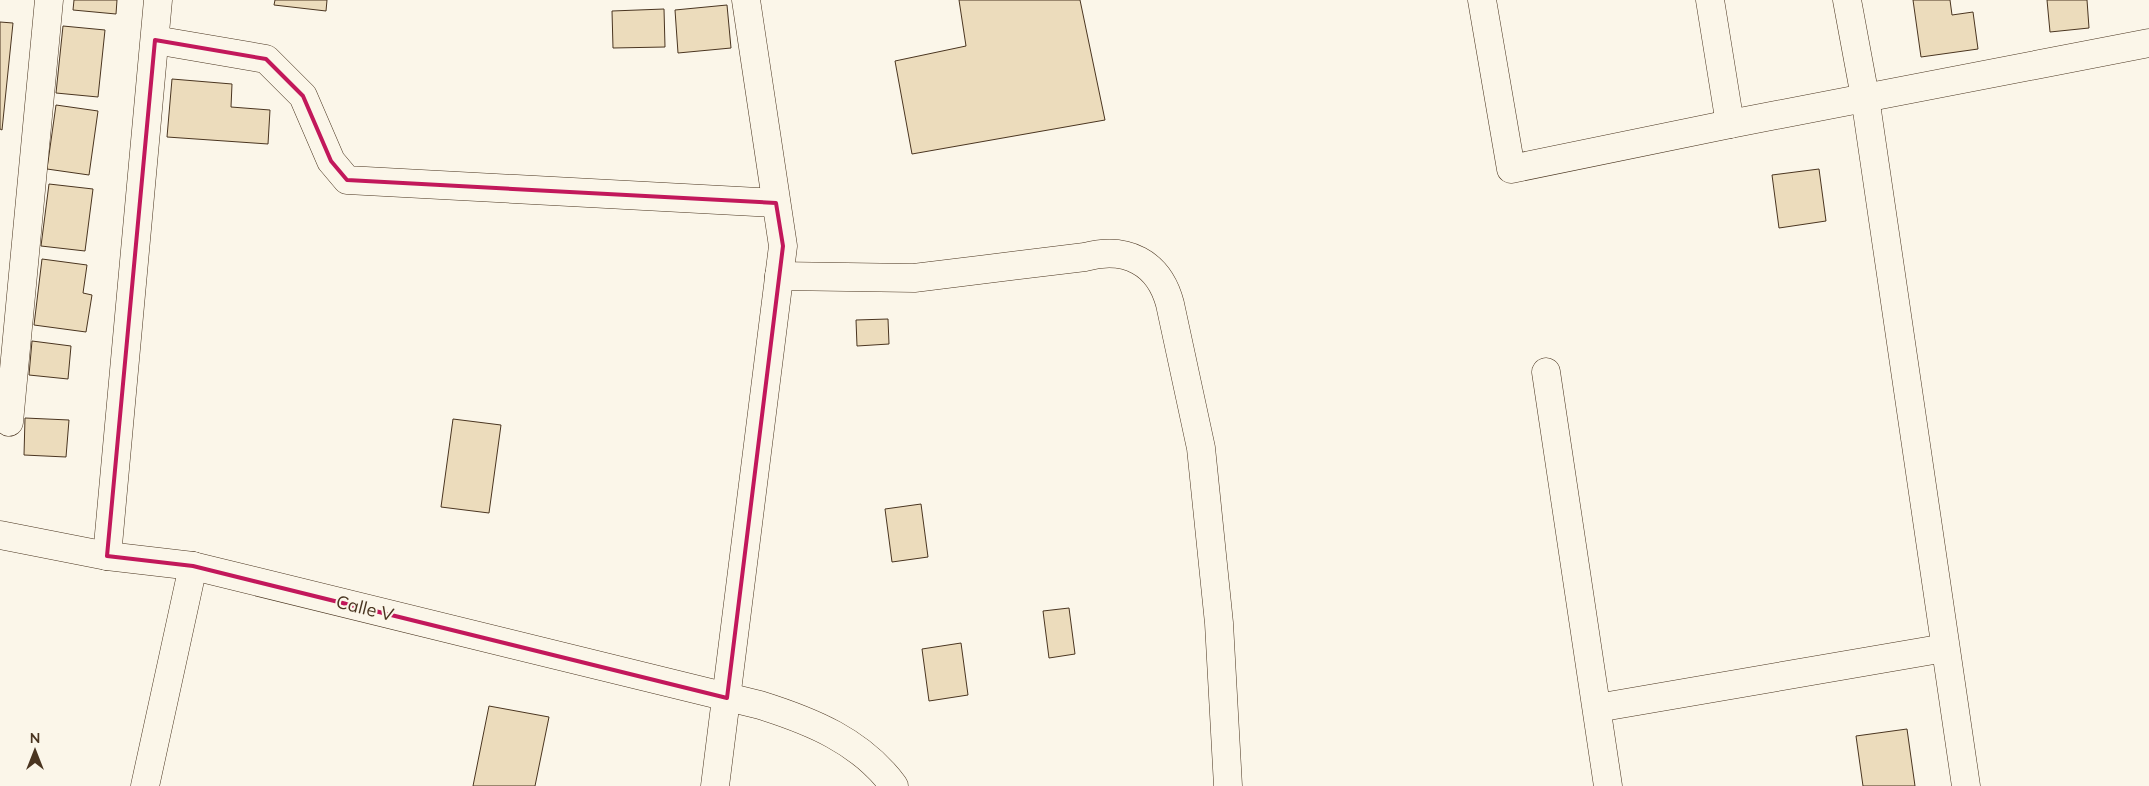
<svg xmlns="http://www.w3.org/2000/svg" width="2149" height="786" font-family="Mulish,sans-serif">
<rect width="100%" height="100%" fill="#fbf6e9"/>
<g fill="#ecdcbc" stroke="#4a3520">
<polygon points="74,0 117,0 116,14 73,10"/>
<polygon points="275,0 327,0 326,11 274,5"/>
<polygon points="959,0 1080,0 1105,120 912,154 895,61 966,46"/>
<polygon points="1913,0 1950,0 1952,15 1973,12 1978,49 1921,57"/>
<polygon points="2047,0 2087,0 2089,28 2050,32"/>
<polygon points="727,5 731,48 678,53 675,10"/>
<polygon points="664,9 665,47 613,48 612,11"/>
<polygon points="0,22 13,23 2,130 0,129"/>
<polygon points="63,26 105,30 98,97 56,93"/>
<polygon points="172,79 232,84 231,107 270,110 268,144 167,137"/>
<polygon points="56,105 98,111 89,175 47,169"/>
<polygon points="1819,169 1826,221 1779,228 1772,175"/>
<polygon points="49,184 93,189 85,251 41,246"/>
<polygon points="42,259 87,265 83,293 92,295 86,332 34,325"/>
<polygon points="888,319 889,344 857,346 856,320"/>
<polygon points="32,341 71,346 68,379 29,375"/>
<polygon points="25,418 69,420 66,457 24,455"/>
<polygon points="453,419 501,425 489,513 441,507"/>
<polygon points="921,504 928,557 892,562 885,509"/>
<polygon points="1069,608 1075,654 1049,658 1043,611"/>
<polygon points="961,643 968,695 929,701 922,649"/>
<polygon points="489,706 549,717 535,786 473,786"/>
<polygon points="1907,729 1915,786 1863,786 1856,736"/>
</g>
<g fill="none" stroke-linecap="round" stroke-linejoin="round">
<g stroke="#4a3520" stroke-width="29">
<g id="minor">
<polyline points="1482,0 1511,169 1730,124 2149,43"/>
<polyline points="1710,0 1730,124"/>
<polyline points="1847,0 1865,97 1966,786"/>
<polyline points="155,40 266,59 303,96 331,161 347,180 776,203"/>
<path d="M779 276 914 278 1085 257C1126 246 1159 262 1170 304L1201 448 1219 623 1228 786"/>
<polyline points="1546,372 1608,786"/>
<polyline points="9,422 49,0"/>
<path d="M0 535 107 556 193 566 760 705C811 721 861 741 894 786"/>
<polyline points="107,556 158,0"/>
<polyline points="1597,708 1945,648"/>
<polyline points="145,786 193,566"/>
<polyline points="715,786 783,246 746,0"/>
</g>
</g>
<use href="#minor" stroke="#fbf6e9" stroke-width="28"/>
</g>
<path fill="none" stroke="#c2185b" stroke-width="4" stroke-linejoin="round" d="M155 40 266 59 303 96 331 161 347 180 776 203 783 246 727 698 193 566 107 556Z"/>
<g text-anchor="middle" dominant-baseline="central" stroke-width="4" stroke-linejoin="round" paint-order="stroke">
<g font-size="18" fill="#4a3520" stroke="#fbf6e9">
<text transform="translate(365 608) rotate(14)">Calle V</text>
</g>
</g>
<g transform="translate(35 751)" stroke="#fbf6e9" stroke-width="4" paint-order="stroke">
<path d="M0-4L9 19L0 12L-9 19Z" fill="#4a3520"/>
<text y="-8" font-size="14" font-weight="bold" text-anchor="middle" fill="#4a3520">N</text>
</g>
</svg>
